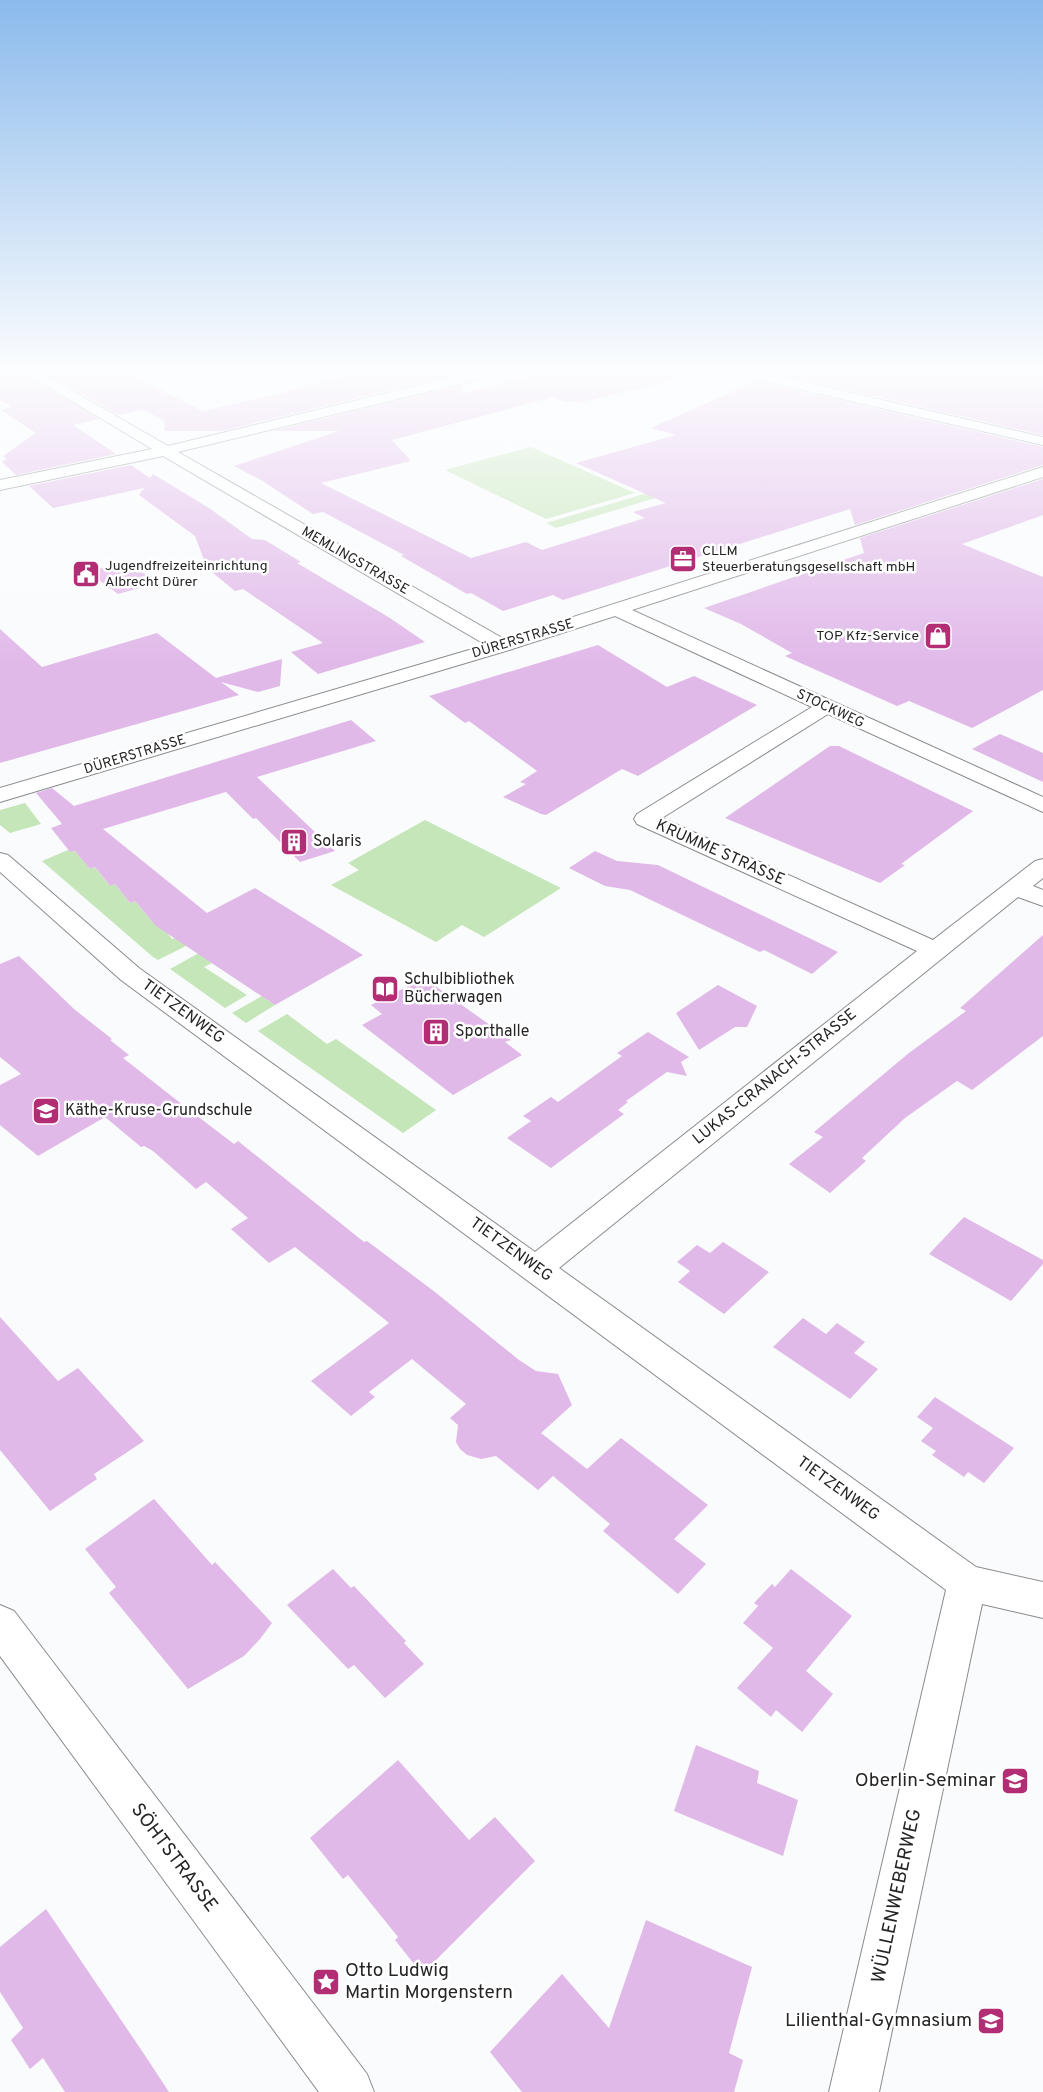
<svg xmlns="http://www.w3.org/2000/svg" width="1043" height="2092" font-family="Overpass,sans-serif">
<rect width="100%" height="100%" fill="#f9fbfc"/>
<g fill="#c5e6b8">
<polygon points="531,447 635,493 546,519 445,470"/>
<polygon points="711,474 722,478 556,528 546,523"/>
<polygon points="25,803 41,824 10,833 0,825 0,810"/>
<polygon points="425,820 561,888 484,937 462,925 436,942 331,885 359,870 348,863"/>
<polygon points="68,850 70,852 75,851 90,869 95,867 109,885 115,884 130,903 135,901 151,920 156,919 172,939 178,937 188,945 158,960 153,957 42,861"/>
<polygon points="199,953 212,963 204,967 247,995 225,1008 170,969"/>
<polygon points="262,996 275,1005 246,1023 232,1013"/>
<polygon points="287,1014 327,1044 336,1039 436,1110 403,1133 258,1031"/>
</g>
<g fill="#e1b9e9">
<polygon points="0,370 18,370 99,419 73,425 116,454 16,475 2,462 7,459 3,456 36,433 1,410 12,407 0,400"/>
<polygon points="40,370 122,370 202,411 288,392 285,391 370,370 460,370 460,373 222,431 165,431 164,421 146,411 142,410 118,415"/>
<polygon points="535,370 672,370 673,380 578,403 572,401 566,402 553,397 392,440 411,461 321,483 471,558 526,542 542,550 645,518 633,512 666,503 576,463 676,435 651,428 756,381 1043,447 1043,465 855,525 850,509 563,600 553,595 503,611 471,593 467,594 401,556 404,555 323,512 313,514 261,480 234,466 339,431 273,431 462,385 463,393 535,375"/>
<polygon points="780,370 1043,371 1043,435 774,373"/>
<polygon points="131,465 150,478 153,474 209,508 252,539 265,540 301,562 297,563 390,618 425,642 318,674 291,652 323,643 243,589 235,591 207,568 195,536 139,495 144,488 53,508 29,486"/>
<polygon points="1043,479 1043,515 962,544 1043,577 1043,690 972,728 909,701 897,706 796,661 785,656 792,653 741,624 704,608 864,553 860,538"/>
<polygon points="127,561 157,583 118,594 88,572"/>
<polygon points="0,629 42,667 157,633 216,678 282,659 280,686 258,692 221,682 239,695 0,763"/>
<polygon points="598,645 667,687 694,676 757,705 638,776 622,769 546,815 541,814 503,797 526,784 520,782 537,771 469,721 465,723 429,696"/>
<polygon points="351,720 376,741 257,777 335,851 300,862 256,818 253,819 226,792 103,829 207,913 255,888 363,955 275,1005 156,926 135,901 130,903 115,884 110,886 95,867 90,869 75,851 70,852 51,828 62,824 36,793 52,788 74,806"/>
<polygon points="1000,734 1043,753 1043,782 972,749"/>
<polygon points="830,746 839,746 973,811 901,864 905,865 880,883 725,818"/>
<polygon points="595,851 617,861 658,865 838,952 812,974 764,950 760,952 630,890 605,886 569,868"/>
<polygon points="1043,935 1043,1036 972,1090 957,1081 905,1118 862,1158 866,1161 830,1193 789,1164 823,1137 814,1132 909,1053 966,1011 960,1008"/>
<polygon points="19,956 74,1009 112,1039 110,1040 129,1055 123,1058 188,1109 234,1144 238,1141 364,1242 367,1241 435,1292 519,1360 536,1371 558,1374 572,1405 541,1433 587,1469 621,1438 708,1505 674,1539 706,1564 678,1594 603,1531 610,1524 553,1476 538,1490 496,1456 481,1459 467,1455 460,1449 456,1442 458,1425 450,1418 466,1404 412,1359 369,1392 375,1397 351,1416 311,1381 389,1323 295,1247 269,1263 231,1229 248,1218 206,1182 196,1189 153,1151 144,1146 141,1147 105,1117 38,1156 0,1125 0,1085 21,1074 0,1057 0,964"/>
<polygon points="424,978 511,1040 505,1042 522,1055 453,1095 362,1025 382,1014 371,1005"/>
<polygon points="718,985 757,1006 747,1027 735,1027 699,1050 676,1013"/>
<polygon points="648,1032 689,1057 681,1062 687,1076 667,1072 626,1101 628,1102 618,1110 624,1114 551,1168 507,1138 531,1121 523,1116 551,1097 558,1102 622,1056 617,1053"/>
<polygon points="964,1217 1043,1260 1043,1264 1011,1301 929,1254"/>
<polygon points="723,1242 769,1272 724,1314 678,1282 690,1271 677,1262 697,1245 710,1253"/>
<polygon points="0,1317 58,1381 78,1368 144,1441 94,1474 97,1479 50,1511 0,1450"/>
<polygon points="803,1318 826,1334 837,1323 865,1342 854,1353 878,1369 850,1399 773,1347"/>
<polygon points="935,1397 1014,1448 984,1483 968,1472 964,1477 932,1455 936,1451 921,1441 933,1428 917,1417"/>
<polygon points="154,1499 212,1565 215,1562 272,1623 260,1639 244,1656 188,1689 109,1593 116,1587 85,1549"/>
<polygon points="333,1569 351,1588 354,1586 406,1641 404,1643 424,1664 385,1698 354,1665 348,1669 287,1605"/>
<polygon points="791,1569 852,1616 806,1671 833,1694 802,1732 776,1710 771,1717 737,1688 773,1648 743,1623 758,1606 754,1603 772,1584 775,1587"/>
<polygon points="696,1745 759,1771 757,1783 798,1800 783,1856 674,1811"/>
<polygon points="398,1760 469,1840 495,1817 535,1861 422,1974 395,1940 398,1937 348,1875 343,1879 310,1838"/>
<polygon points="46,1909 144,2054 169,2092 65,2092 43,2058 30,2069 11,2040 23,2028 0,1992 0,1947"/>
<polygon points="646,1920 752,1967 729,2053 743,2060 734,2092 522,2092 490,2052 562,1974 609,2028"/>
</g>
<g fill="none" stroke-linecap="round" stroke-linejoin="round">
<g stroke="#8a8b8c" stroke-width="2">
<g id="minor">
<polygon points="20,370 36,370 168,446 482,370 506,370 505,373 178,452 504,639 1043,467 1043,477 632,610 1043,797 1043,812 828,714 662,818 933,940 1035,861 1043,859 1043,878 1033,886 1043,890 1043,906 1018,897 559,1268 976,1567 1043,1582 1043,1618 982,1604 879,2092 829,2092 946,1590 121,980 0,872 0,853 8,855 139,968 535,1252 917,951 637,824 634,819 637,814 812,707 615,616 509,650 0,802 0,788 486,645 163,456 0,490 0,480 152,449"/>
<polygon points="726,370 751,370 1043,437 1043,445 732,374"/>
<polygon points="0,1605 14,1611 367,2074 374,2092 319,2092 0,1656"/>
</g>
</g>
<use href="#minor" fill="#fff" fill-rule="evenodd"/>
</g>
<linearGradient id="sky" x2="0" y2="1"><stop stop-color="#8bbaec"/><stop offset="0.56" stop-color="#fcfdfe"/><stop offset="1" stop-color="#fcfdfe" stop-opacity="0"/></linearGradient>
<rect width="1043" height="663" fill="url(#sky)"/>
<defs>
<g id="office-square" transform="scale(1.4375)"><rect x="-9" y="-9" width="18" height="18" rx="4" fill="#b22d74" stroke="#fff"/><path d="M-6-3h4V-5.5h4V-3h4V5H-6ZM-1-4.5V-3h2v-1.5ZM-6 0V1H6V0Z" fill="#fff"/></g>
<g id="civic-square" transform="scale(1.4375)"><rect x="-9" y="-9" width="18" height="18" rx="4" fill="#b22d74" stroke="#fff"/><path d="M-.6-6.5H3V-4.5H.6V-3L4-1V1h2V6H-6V1h2V-1L-.6-3ZM-1.2 2.5V6h2.4V2.5Z" fill="#fff"/></g>
<g id="shop-square" transform="scale(1.4375)"><rect x="-9" y="-9" width="18" height="18" rx="4" fill="#b22d74" stroke="#fff"/><path d="M-5-2.5h2.3a2.7 3.5 0 0 1 5.4 0H5L5.5 6h-11ZM-1.5-2.5h3a1.5 2.3 0 0 0-3 0Z" fill="#fff"/></g>
<g id="building-square" transform="scale(1.4375)"><rect x="-9" y="-9" width="18" height="18" rx="4" fill="#b22d74" stroke="#fff"/><path d="M-4-6H4V6H1V3H-1V6H-4ZM-2.5-4.3h1.7v1.8h-1.7ZM.8-4.3h1.7v1.8H.8ZM-2.5-1h1.7V.8h-1.7ZM.8-1h1.7V.8H.8Z" fill="#fff"/></g>
<g id="library-square" transform="scale(1.4375)"><rect x="-9" y="-9" width="18" height="18" rx="4" fill="#b22d74" stroke="#fff"/><path d="M-6-4Q-3-5.5-.7-3.5V5Q-3 3-6 4ZM6-4Q3-5.5 .7-3.5V5Q3 3 6 4Z" fill="#fff"/></g>
<g id="school-square" transform="scale(1.4375)"><rect x="-9" y="-9" width="18" height="18" rx="4" fill="#b22d74" stroke="#fff"/><path d="M0-5L7-2L0 1L-7-2ZM-4 1L0 2.5L4 1V4Q0 6-4 4Z" fill="#fff"/></g>
<g id="sight-square" transform="scale(1.4375)"><rect x="-9" y="-9" width="18" height="18" rx="4" fill="#b22d74" stroke="#fff"/><path d="M0-6L1.8-2.2L6-1.7L2.9 1.2L3.7 5.4L0 3.3L-3.7 5.4L-2.9 1.2L-6-1.7L-1.8-2.2Z" fill="#fff"/></g>
</defs>
<g fill-rule="evenodd">
<use href="#office-square" x="683" y="559"/>
<use href="#civic-square" x="86" y="574"/>
<use href="#shop-square" x="938" y="636"/>
<use href="#building-square" x="294" y="842"/>
<use href="#library-square" x="385" y="989"/>
<use href="#building-square" x="436" y="1032"/>
<use href="#school-square" x="46" y="1111"/>
<use href="#school-square" x="1015" y="1781"/>
<use href="#sight-square" x="326" y="1982"/>
<use href="#school-square" x="991" y="2021"/>
</g>
<g text-anchor="middle" dominant-baseline="central" stroke-width="5" stroke-linejoin="round" paint-order="stroke">
<g font-size="14" fill="#252526" stroke="#fff" text-anchor="start">
<text x="702" y="551">CLLM<tspan x="702" dy="16">Steuerberatungsgesellschaft mbH</tspan></text>
<text x="105" y="566">Jugendfreizeiteinrichtung<tspan x="105" dy="16">Albrecht Dürer</tspan></text>
<text x="919" y="636" text-anchor="end">TOP Kfz-Service</text>
</g>
<g font-size="14" fill="#252526" stroke="#fff">
<text transform="translate(355 561) rotate(30)">MEMLINGSTRASSE</text>
<text transform="translate(523 639) rotate(-17)">DÜRERSTRASSE</text>
<text transform="translate(830 709) rotate(25)">STOCKWEG</text>
<text transform="translate(135 755) rotate(-17)">DÜRERSTRASSE</text>
</g>
<g font-size="16" fill="#252526" stroke="#fff" text-anchor="start">
<text x="313" y="842">Solaris</text>
<text x="404" y="980">Schulbibliothek<tspan x="404" dy="18">Bücherwagen</tspan></text>
<text x="455" y="1032">Sporthalle</text>
<text x="65" y="1111">Käthe-Kruse-Grundschule</text>
</g>
<g font-size="16" fill="#252526" stroke="#fff">
<text transform="translate(720 853) rotate(24)">KRUMME STRASSE</text>
<text transform="translate(183 1012) rotate(36)">TIETZENWEG</text>
<text transform="translate(775 1077) rotate(-39)">LUKAS-CRANACH-STRASSE</text>
<text transform="translate(511 1250) rotate(36)">TIETZENWEG</text>
<text transform="translate(838 1489) rotate(36)">TIETZENWEG</text>
</g>
<g font-size="19" fill="#252526" stroke="#fff" text-anchor="end">
<text x="996" y="1781">Oberlin-Seminar</text>
<text x="345" y="1971" text-anchor="start">Otto Ludwig<tspan x="345" dy="22">Martin Morgenstern</tspan></text>
<text x="972" y="2021">Lilienthal-Gymnasium</text>
</g>
<g font-size="19" fill="#252526" stroke="#fff">
<text transform="translate(174 1858) rotate(53)">SÖHTSTRASSE</text>
<text transform="translate(897 1896) rotate(-78)">WÜLLENWEBERWEG</text>
</g>
</g>
</svg>
